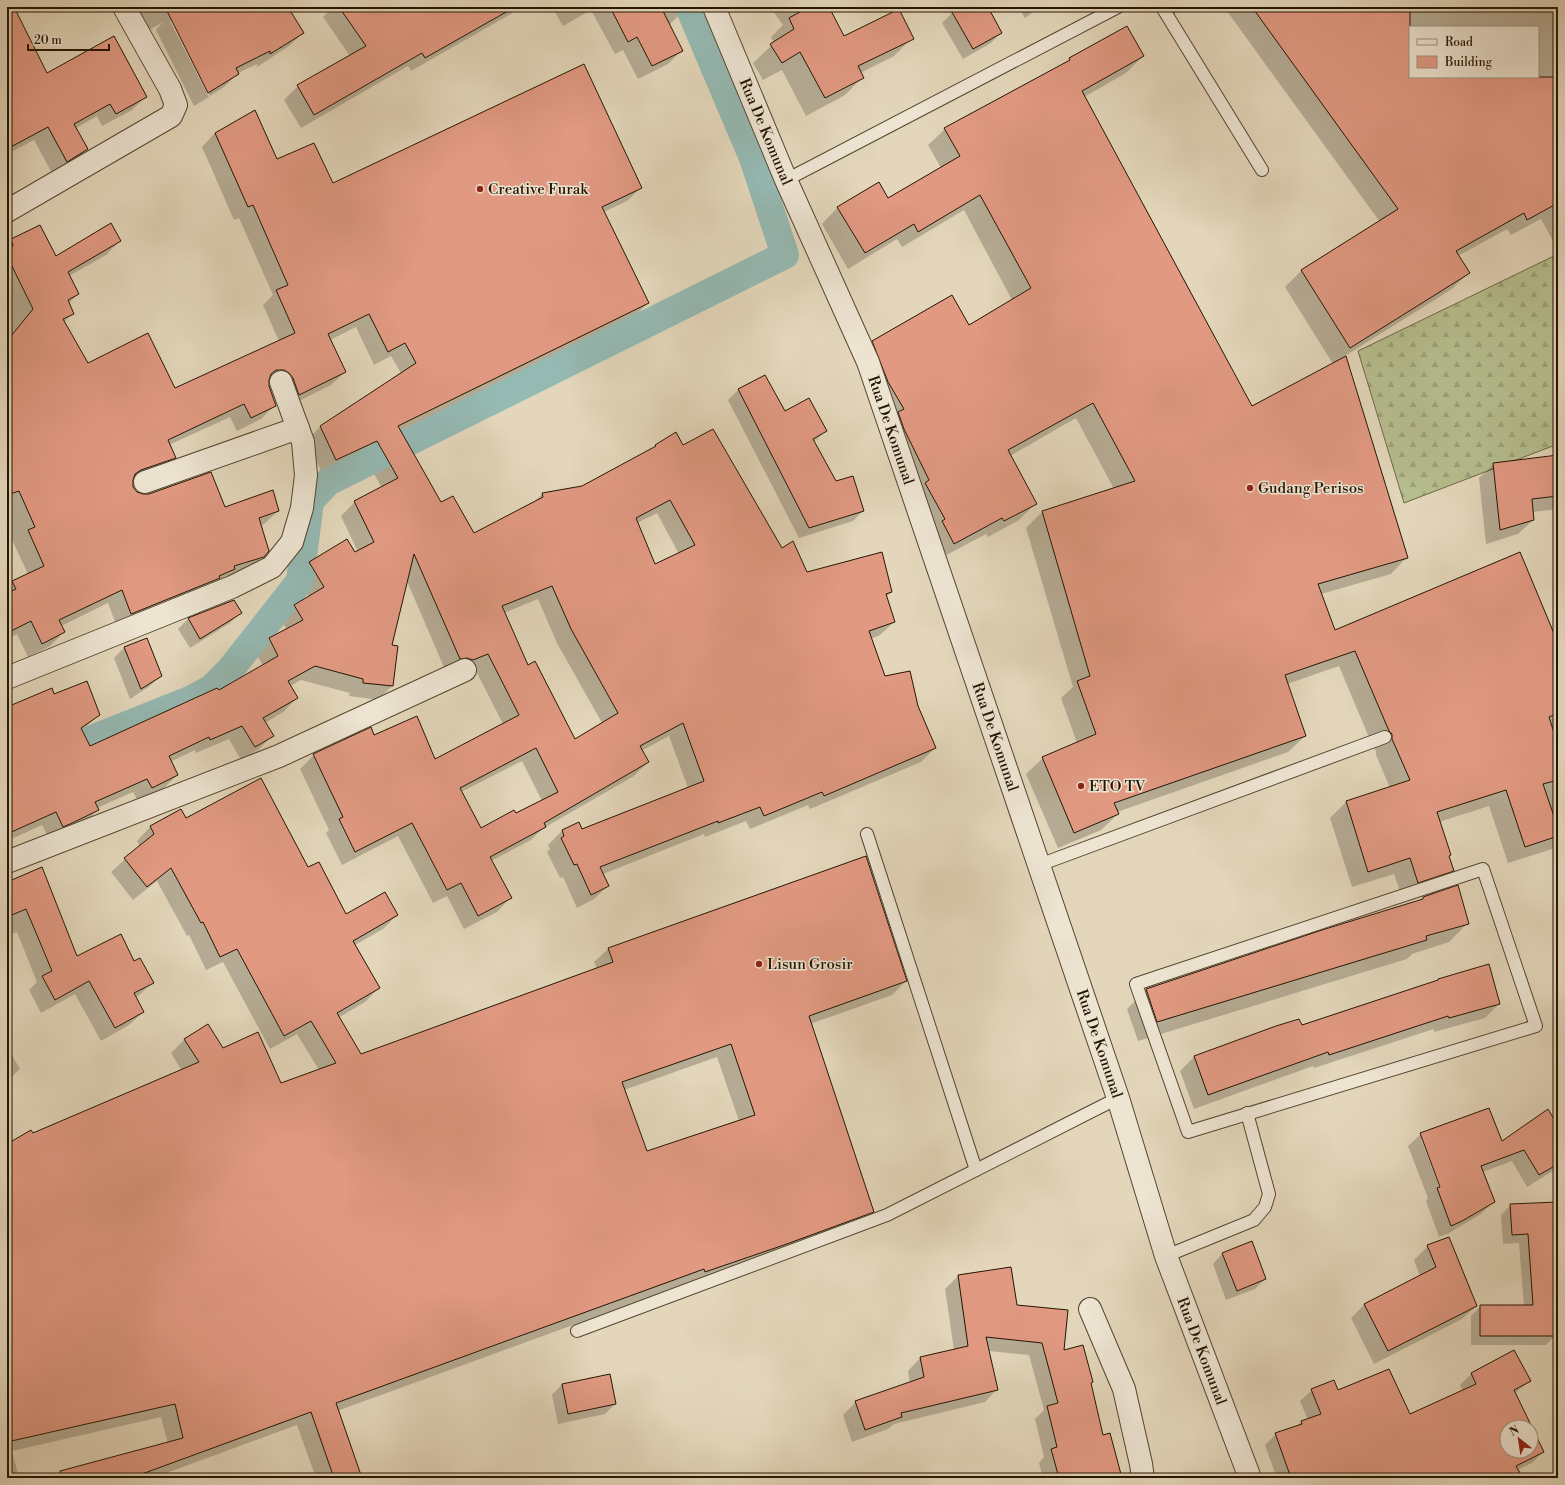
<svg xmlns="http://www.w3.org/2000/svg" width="1565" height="1485" font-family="'Libre Bodoni',serif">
<defs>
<pattern id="forest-firs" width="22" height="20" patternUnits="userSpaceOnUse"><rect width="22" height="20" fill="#b6bd8e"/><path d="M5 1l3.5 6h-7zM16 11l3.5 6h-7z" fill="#9ca279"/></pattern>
</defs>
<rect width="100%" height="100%" fill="#e3d6ba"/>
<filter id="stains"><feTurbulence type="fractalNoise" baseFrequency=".005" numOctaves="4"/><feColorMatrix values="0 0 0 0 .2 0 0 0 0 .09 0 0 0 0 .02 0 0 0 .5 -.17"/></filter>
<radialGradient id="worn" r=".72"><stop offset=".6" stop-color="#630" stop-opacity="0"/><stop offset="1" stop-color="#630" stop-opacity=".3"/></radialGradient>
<polygon fill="url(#forest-firs)" stroke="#6d6948" points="1558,254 1558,444 1404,503 1358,351"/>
<g fill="#0003" fill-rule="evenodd">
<polygon points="12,7 47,74 146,96 132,110 102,126 97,116 76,128 87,149 73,163 53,175 34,140 7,154 7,9"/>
<polygon points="121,7 172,7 174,11 169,16 189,7 287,7 303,33 289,46 257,67 257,64 238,73 224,87 210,96 173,21 170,21 209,97 194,106 156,30 163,22 139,36"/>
<polygon points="333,7 523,7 411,71 408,66 301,128 284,100 298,86 350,56 323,17"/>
<polygon points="552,7 674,7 679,15 669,25 682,50 668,64 638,79 623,50 615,54 591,10 563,26"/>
<polygon points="770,7 827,7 844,37 912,38 894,56 860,73 863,77 845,95 806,116 782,70 763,80 753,63 774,43 771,37 783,25"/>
<polygon points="947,7 987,7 1001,32 991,43 963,59 942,23 951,14"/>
<polygon points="1018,7 1040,7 1025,18"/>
<polygon points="1152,7 1186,7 1165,20 1157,8"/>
<path d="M1224 7H1558V238L1553 241 1541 219 1511 235 1507 229 1458 256 1468 273 1452 289 1345 356 1407 557 1391 574 1321 594 1334 631 1558 645V847L1508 863 1489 806 1439 822 1453 870 1436 887 1402 898 1394 874 1352 887 1330 818 1346 802 1390 788 1376 755V751L1373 747 1339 666 1287 684 1305 736 1288 752 1117 812 1118 814 1101 830 1058 848 1026 774 1043 758 1077 743 1061 698 1073 687 1026 528 1042 512 1114 489 1076 418 1010 456 1036 503 1019 520 988 537 986 534 937 560 856 358 873 342 969 326 1012 300 964 210 902 247 897 239 848 269 822 224 838 207 888 199 941 168 928 145 945 129 1065 63 1070 59 1143 56 1126 73 1084 97 1252 407 1333 364 1285 287 1301 271 1380 222ZM1410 27H1538V77H1410Z"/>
<path d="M215 133 332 185 641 188 627 201 604 212 648 303 634 317 400 431 440 504 474 534 533 503 543 493 582 487 652 449 656 445 683 446 781 549 806 573 891 592 886 597 894 622 880 635 871 639 884 678 917 706 935 748 921 762 810 809 808 805 750 829 746 821 705 837 704 834 603 874 608 886 594 899 577 908 563 877 560 878 547 852 550 849 548 845 562 831 579 823 582 830 688 788 669 736 641 751 648 762 634 776 542 829 531 840 491 861 510 898 497 912 464 929 447 896 433 903 398 836 342 865 326 833 329 830 300 769 314 755 374 736 434 760 503 724 474 667 446 672 407 581 391 646 392 686 378 700 349 696 350 693 301 680 290 686 297 698 283 712 265 723 273 735 259 749 241 760 229 739 196 753 195 750 170 762 177 775 163 789 138 801 133 792 97 808V810L84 824 50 840 42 825 7 841V708L54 695 99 715 81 731 90 747 218 692 263 666 256 653 270 639 287 630 281 620 295 606 309 597 296 576 310 562 355 554 358 552 341 516 355 502 382 488 363 454 322 473 307 440 320 427 401 373 391 356 374 365 356 327 330 340 345 372 331 385 285 408 276 386 268 383 275 405 261 419 237 431 230 417 169 445 175 458 161 471 132 482V486L136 492 142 495 224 509 278 511 264 524 260 526 262 557 248 571 117 627 108 603 61 626 64 632 50 646 28 657 17 634 7 639V585L28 574 7 529V244L12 240 55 257 120 241 106 255 69 276 78 294 68 304 73 313 64 322 88 364 174 390 279 341 263 305 273 295 239 218 234 220 202 147ZM657 513 679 554 654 566 637 523ZM538 599 557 643 602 723 574 740 527 667 504 613ZM522 761 542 801 480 829 461 792Z"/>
<polygon points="765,376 784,413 826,431 814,442 835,482 863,511 853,521 799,538 728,400 738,390"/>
<polygon points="1558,456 1558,509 1532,512 1533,520 1518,534 1486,544 1479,478 1494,464"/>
<polygon points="233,601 240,613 230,623 190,648 178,629 188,619"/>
<polygon points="146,639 160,676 150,686 130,699 114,658 124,648"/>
<path d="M180 810 185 819 308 869 346 916 397 915 383 929 355 945 379 988 365 1002 338 1018 360 1055 597 969 594 962 608 949 866 857 906 981 892 995 810 1024 873 1212 859 1225 691 1282 337 1411 361 1478H316L297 1425 153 1478H84L168 1444 161 1417 12 1451 19 1478H7V1145L182 1071 171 1053 185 1039 222 1049 280 1084 319 1070 297 1034 270 1049 223 962 206 970 189 935 187 936 157 881 133 900 111 872 125 859 140 847 137 841 150 827ZM717 1057 739 1121 646 1152 624 1090Z"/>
<polygon points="7,883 77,957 134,962 152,983 136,998 143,1012 129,1025 101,1041 75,994 41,1013 29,990 37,982 17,932 7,936"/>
<polygon points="1423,898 1468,923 1449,942 1412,954 1407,959 1138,1041 1127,1009 1146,990 1420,901"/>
<polygon points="1438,980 1499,1004 1485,1018 1434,1032 1434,1029 1314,1068 1313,1066 1194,1109 1180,1071 1194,1057 1301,1026"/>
<polygon points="8,1048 20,1069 7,1081 7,1049"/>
<path d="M1556 1114 1558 1118V1168L1527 1187 1512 1161 1483 1172 1493 1202 1481 1214 1449 1233 1439 1237 1426 1201 1428 1198 1408 1146 1421 1134 1501 1143ZM1421 1139H1423L1443 1191 1441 1192Z"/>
<polygon points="1558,1203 1558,1296 1556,1335 1546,1345 1471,1345 1471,1316 1481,1306 1524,1306 1519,1243 1503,1244 1501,1215 1511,1205"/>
<polygon points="1428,1246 1476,1306 1462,1319 1374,1364 1351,1318 1364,1305 1420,1276 1414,1260"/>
<polygon points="1223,1253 1265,1279 1255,1289 1226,1300 1213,1264"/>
<polygon points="1011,1268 1016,1306 1063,1352 1090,1383 1102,1436 1121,1478 1043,1478 1039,1463 1044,1457 1035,1419 1044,1410 1029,1355 989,1351 997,1389 985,1402 894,1424 888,1429 852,1442 843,1415 856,1402 910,1383 908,1371 920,1358 954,1350 945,1289 958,1276"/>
<polygon points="1558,1350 1558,1369 1552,1356"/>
<polygon points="1514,1351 1530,1381 1514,1394 1531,1427 1507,1427 1507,1451 1531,1451 1531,1428 1543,1452 1532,1463 1517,1470 1522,1478 1269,1478 1276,1476 1265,1445 1276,1434 1297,1427 1301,1422 1308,1420 1300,1401 1312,1390 1337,1392 1410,1416 1463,1391 1460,1385 1471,1374"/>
<polygon points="562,1384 615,1404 605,1414 558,1424 552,1395"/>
</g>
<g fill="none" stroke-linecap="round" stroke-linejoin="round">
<polyline stroke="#95b9b3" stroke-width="28" points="7,773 192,699 211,689 230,670 300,581 310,501 328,482 785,255 753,158 689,7"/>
</g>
<g fill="#e19982" stroke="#241501" fill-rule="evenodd">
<polygon points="7,7 14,7 47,73 114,36 147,97 116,114 110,104 74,124 88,149 67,162 48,127 7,149"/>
<polygon points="165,7 288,7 304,33 270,54 270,51 236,68 239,74 208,93"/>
<polygon points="339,7 515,7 425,58 422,53 314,115 297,85 366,46"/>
<polygon points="610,7 661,7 683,51 652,66 637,37 628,42"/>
<polygon points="809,7 829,7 844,36 899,9 914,39 858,66 864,78 825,98 800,52 782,63 770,44 794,29 789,18"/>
<polygon points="949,7 988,7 1002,33 973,49"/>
<polygon points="1252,7 1410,7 1410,77 1558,77 1558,203 1527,220 1524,213 1456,251 1470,273 1350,348 1301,270 1398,209"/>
<polygon points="1127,26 1144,56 1082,91 1252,406 1346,356 1408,558 1318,584 1335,630 1520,552 1558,643 1558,713 1549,717 1558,745 1558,780 1543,784 1558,828 1558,836 1525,847 1506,790 1437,812 1451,855 1449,856 1454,871 1418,883 1410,858 1368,872 1346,801 1410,780 1392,739 1392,734 1389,731 1355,651 1285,675 1306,736 1114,803 1119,814 1074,833 1042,757 1096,734 1077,681 1090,676 1042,511 1135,481 1093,403 1008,450 1037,504 1004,521 1002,518 954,544 942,521 945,519 925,483 929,480 904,429 898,412 904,409 888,382 872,341 952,295 969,325 1031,288 980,195 918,232 914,224 865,253 837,207 879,182 888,198 960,156 944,128 1070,60 1069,58"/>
<path d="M584 64 642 188 602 207 649 303 398 426 441 502 453 496 474 533 543 497 542 493 582 486 656 446 655 445 676 432 683 445 713 429 782 548 793 541 807 572 882 552 892 592 886 594 895 622 869 631 885 676 910 671 918 706 936 748 824 796 822 792 764 816 760 807 718 823V821L600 867 609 886 591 895 577 864 574 865 561 838 564 836 562 830 579 822 582 829 704 781 683 723 640 746 649 762 544 823 546 827 490 857 512 898 478 916 461 883 447 890 412 823 355 852 339 819 343 817 313 754 371 727 374 735 417 716 435 759 519 715 488 654 473 660 467 658 460 659 414 554 392 645 398 646 393 686 363 683V679L315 666 288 681 298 698 263 718 274 736 255 747 242 726 210 740 209 737 169 756 178 775 152 788 147 779 95 802 99 810 70 824 63 827 56 812 7 834V707L52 688 54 694 87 681 100 715 81 728 90 746 217 688 219 690 278 656 269 638 303 620 294 605 324 587 309 562 347 539 355 552 374 542 354 501 398 478 377 441 336 460 320 426 416 363 405 343 388 352 369 314 328 334 346 372 299 395 293 378 289 373 284 370H276L271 374 269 380V386L276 406 251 418 244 404 168 440 176 458 141 470 135 474 133 480V487L137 492 143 494H149L211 472 225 507 273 490 279 511 259 518 269 551 264 557 234 566 235 569 219 576 220 578 131 614 122 590 59 620 65 632 42 644 31 621 7 633V593L16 589 12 581 44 566 28 530 35 527 19 491 7 495V341L33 309 7 256V250L13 246 11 239 40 225 56 256 111 223 121 241 68 272 79 294 68 300 74 314 63 319 88 363 148 333 175 388 295 333 276 290 288 285 253 205 248 207 215 133 255 110 277 159 314 143 333 183ZM670 500 695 545 655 564 636 518ZM552 586 571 629 618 713 575 739 535 661 528 665 502 606ZM536 748 558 792 516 813 514 810 481 828 460 788Z"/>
<polygon points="765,375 785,411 809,398 827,431 813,439 836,481 853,476 864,511 809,528 738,389"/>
<polygon points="1558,455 1558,496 1532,499 1534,520 1500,530 1493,463"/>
<polygon points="234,600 242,613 200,639 188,618"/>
<polygon points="147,638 162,676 141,689 124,647"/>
<path d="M261 778 308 867 319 862 346 914 385 892 398 915 353 941 380 988 337 1013 361 1054 613 962 608 948 866 856 907 981 809 1016 874 1212 784 1245 705 1272 704 1269 336 1403 362 1478H334L311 1412 131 1478H61L60 1471 183 1438 175 1404 7 1442V1144L31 1130 33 1133 199 1062 184 1039 208 1024 223 1048 258 1032 281 1083 336 1063 311 1021 284 1036 237 949 220 957 203 922 201 923 171 868 147 887 124 858 154 834 150 826 181 809 186 818ZM731 1044 755 1115 647 1151 622 1082Z"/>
<polygon points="42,867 77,956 121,934 134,961 140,958 154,983 134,993 144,1012 115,1028 89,981 55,1000 42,976 52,971 26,909 7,917 7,882"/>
<polygon points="1458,885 1469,924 1426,936 1427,940 1157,1022 1146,989 1322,930 1423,899 1423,897"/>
<polygon points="1489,964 1500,1004 1449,1018 1448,1016 1329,1055 1328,1052 1208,1095 1194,1056 1276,1026 1299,1019 1302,1025 1438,980 1438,979"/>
<polygon points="1489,1108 1502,1141 1548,1109 1558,1126 1558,1164 1539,1175 1524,1150 1481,1166 1495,1202 1462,1221 1451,1226 1437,1188 1440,1187 1420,1133"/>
<polygon points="1558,1202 1557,1336 1480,1336 1480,1305 1533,1305 1528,1234 1512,1235 1510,1204"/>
<polygon points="1449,1237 1477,1306 1388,1351 1364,1304 1436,1267 1427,1245"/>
<polygon points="1252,1241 1266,1279 1237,1291 1222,1253"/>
<polygon points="1011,1267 1017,1305 1068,1310 1064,1350 1083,1345 1093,1382 1091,1383 1103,1435 1110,1433 1122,1478 1059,1478 1051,1449 1057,1447 1047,1406 1058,1403 1042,1343 986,1337 998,1390 901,1413 902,1417 865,1430 855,1401 924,1377 920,1357 968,1346 958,1275"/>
<path d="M1514 1350 1531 1381 1514 1390 1544 1452 1516 1466 1523 1478H1291L1275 1433 1302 1424 1301 1421 1321 1414 1311 1389 1334 1380 1338 1390 1389 1369 1410 1414 1476 1384 1471 1373ZM1507 1427H1531V1451H1507Z"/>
<polygon points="610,1374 616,1404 568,1414 562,1384"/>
</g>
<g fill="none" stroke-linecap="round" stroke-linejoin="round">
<g stroke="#54452f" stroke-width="14">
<g id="service">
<polyline points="1162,7 1262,170"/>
<polyline points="786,180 1118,7"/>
<polyline points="867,834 976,1170"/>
<polyline points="1039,865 1385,737"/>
<polygon points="1483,869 1536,1026 1188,1132 1136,984"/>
<polyline points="1166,1256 1254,1220 1265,1207 1269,1194 1247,1113"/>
<polyline points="577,1331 887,1215 1118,1098"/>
</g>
</g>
<g stroke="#54452f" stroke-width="24">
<g id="minor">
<path id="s1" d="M714 7 786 180 868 362 1118 1098 1166 1256 1250 1478"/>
<polyline points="7,211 171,116 176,105 170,89 124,7"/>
<polyline points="145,482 298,428"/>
<polyline points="7,678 232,587 272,567 292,542 302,508 306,475 303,442 281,382"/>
<polyline points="7,862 279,756 465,670"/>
<polyline points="1090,1309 1124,1389 1141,1464 1143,1478"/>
</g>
</g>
<use href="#service" stroke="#ede4d2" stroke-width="12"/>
<use href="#minor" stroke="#ede4d2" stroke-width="22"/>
</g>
<g fill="#8f2418" stroke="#ede4d2" stroke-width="1.5">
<circle cx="480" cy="189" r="4"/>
<circle cx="1250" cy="488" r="4"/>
<circle cx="1081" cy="786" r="4"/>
<circle cx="759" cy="964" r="4"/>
</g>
<g text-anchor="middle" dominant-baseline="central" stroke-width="3" stroke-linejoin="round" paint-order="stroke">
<g font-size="15" fill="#241501" stroke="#ede4d2">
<text stroke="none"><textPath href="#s1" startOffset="135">Rua De Komunal</textPath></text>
<text stroke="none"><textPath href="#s1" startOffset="459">Rua De Komunal</textPath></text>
<text stroke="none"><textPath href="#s1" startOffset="783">Rua De Komunal</textPath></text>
<text stroke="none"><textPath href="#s1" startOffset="1107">Rua De Komunal</textPath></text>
<text stroke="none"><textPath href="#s1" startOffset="1431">Rua De Komunal</textPath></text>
</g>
<g font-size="15" fill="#241501" stroke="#ede4d2" text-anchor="start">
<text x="488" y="189">Creative Furak</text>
<text x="1258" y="488">Gudang Perisos</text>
<text x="1089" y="786">ETO TV</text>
<text x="767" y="964">Lisun Grosir</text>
</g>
</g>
<rect width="1565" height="1485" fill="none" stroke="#e3d6ba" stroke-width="24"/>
<rect x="8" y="8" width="1549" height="1469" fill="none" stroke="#241501" stroke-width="2"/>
<rect x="12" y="12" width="1541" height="1461" fill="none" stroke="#241501"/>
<rect x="1409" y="26" width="130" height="52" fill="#ede4d2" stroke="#9d917e"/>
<rect x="1417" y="39" width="20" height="6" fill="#ede4d2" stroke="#9d917e"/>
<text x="1445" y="46" font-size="12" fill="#241501">Road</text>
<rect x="1417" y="56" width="20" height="12" fill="#e19982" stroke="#9d917e"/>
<text x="1445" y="66" font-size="12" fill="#241501">Building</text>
<g transform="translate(1519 1439) rotate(330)"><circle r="19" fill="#ede4d2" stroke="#9d917e"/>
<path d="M0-3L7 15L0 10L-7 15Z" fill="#8f2418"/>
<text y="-6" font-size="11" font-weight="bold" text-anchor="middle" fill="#241501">N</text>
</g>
<path d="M28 44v6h81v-6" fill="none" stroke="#241501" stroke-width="2"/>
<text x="34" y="44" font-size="12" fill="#241501" stroke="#ede4d2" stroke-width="3" paint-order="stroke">20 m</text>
<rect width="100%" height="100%" filter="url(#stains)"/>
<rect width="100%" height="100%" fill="url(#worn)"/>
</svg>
